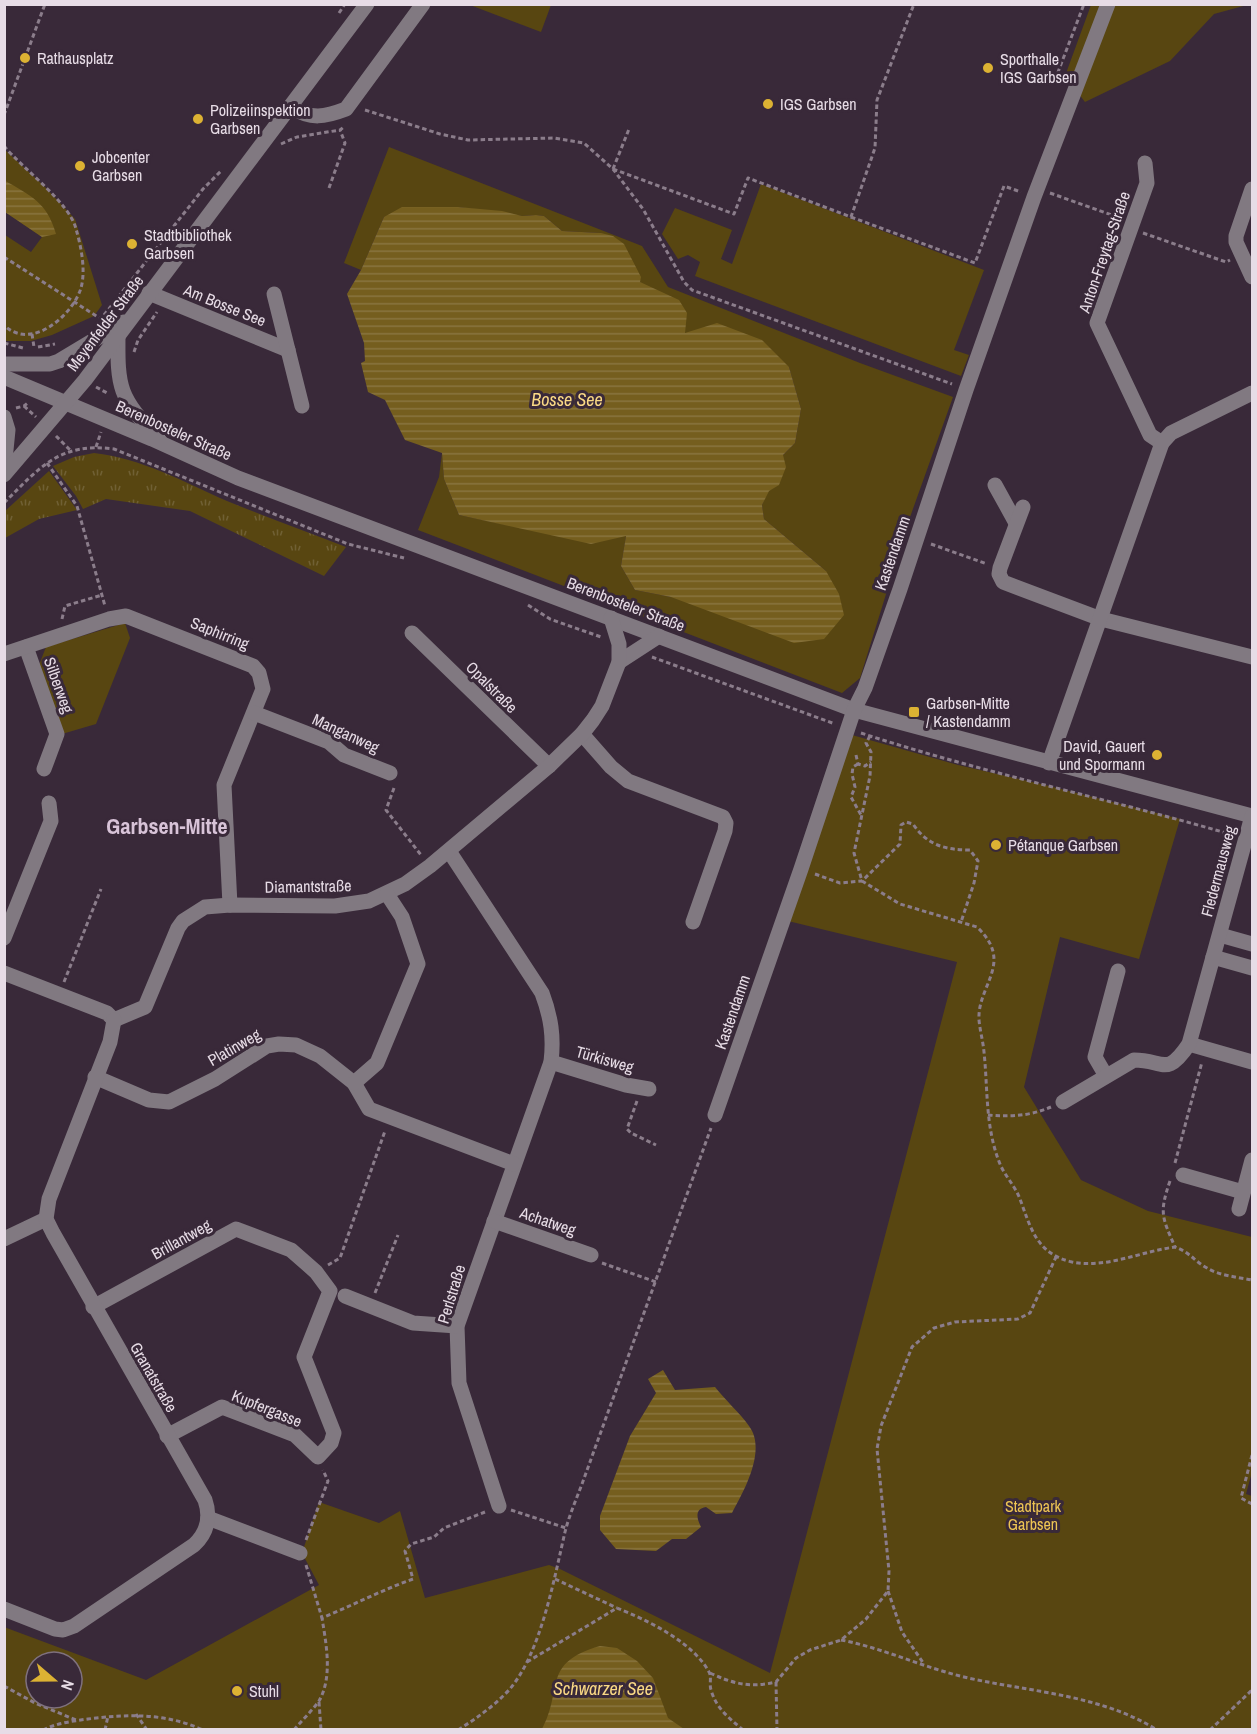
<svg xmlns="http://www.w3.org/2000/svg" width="1257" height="1734" font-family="'Archivo Narrow',sans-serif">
<defs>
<pattern id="grass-tufts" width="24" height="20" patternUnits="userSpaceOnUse" patternTransform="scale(1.5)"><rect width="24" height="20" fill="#584611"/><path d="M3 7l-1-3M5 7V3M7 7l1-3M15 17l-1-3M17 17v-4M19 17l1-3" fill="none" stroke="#706034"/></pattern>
<pattern id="water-rules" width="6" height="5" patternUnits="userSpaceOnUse" patternTransform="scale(1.5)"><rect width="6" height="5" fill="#755e1e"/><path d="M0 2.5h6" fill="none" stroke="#89743f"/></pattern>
</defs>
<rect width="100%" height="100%" fill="#392939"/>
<g fill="url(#grass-tufts)">
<path d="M94 453C141 458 184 482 227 501 266 517 307 532 346 547L324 576 190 511 106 499 83 509 76 496 53 466 74 457Z"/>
<polygon points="49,471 77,510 39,519 5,538 5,511"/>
</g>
<g fill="#584611" fill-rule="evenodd">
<polygon points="470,5 551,4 551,5 541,32"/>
<polygon points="1091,5 1247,5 1214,14 1170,61 1085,102 1065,76"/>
<polygon points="389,147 642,246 668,287 860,363 953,397 909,520 860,678 842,693 418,530 439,477 442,453 444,479 459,515 507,525 626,536 621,566 635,590 671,597 826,571 764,519 762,505 783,455 795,443 801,409 789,367 685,333 640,282 601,233 562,231 544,216 536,215 522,216 458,207 431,207 384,217 361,270 344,263"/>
<polygon points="4,149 43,185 75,219 102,305 94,316 52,335 31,341 5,341 5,235 31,252 42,237 5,212"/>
<polygon points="761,184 984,270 954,350 969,355 961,376 695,276 700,262 688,255 678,259 662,234 675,208 732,230 721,259 732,264"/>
<polygon points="125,623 130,638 96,724 62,734 39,665 46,647"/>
<path d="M852 735 958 765 1045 785 1180 819 1139 959 1060 937 1024 1087 1081 1180 1148 1211 1252 1237V1472L1246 1494 1252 1496V1729H5L4 1627 146 1680 319 1585 302 1553 319 1502 379 1523 400 1511 425 1598 549 1565 560 1569 770 1673 957 962 788 921ZM36 1662H72V1698H36Z"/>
</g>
<g fill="url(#water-rules)">
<path d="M4 180C31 196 47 202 56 234L42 237 5 212Z"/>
<polygon points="402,207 458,207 502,211 522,216 536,215 544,216 562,231 601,233 613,236 624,244 641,277 640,282 679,300 687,313 685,333 717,323 762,340 789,367 801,409 795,443 783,455 786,467 779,485 769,491 762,505 764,519 826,571 839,594 844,615 824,639 794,643 671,597 635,590 621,566 626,536 591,544 459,515 444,479 442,453 405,440 385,400 368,392 361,363 365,361 364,343 347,294 361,270 384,217"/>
<path d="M663 1370 675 1390 715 1387C725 1400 739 1412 749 1426 767 1450 744 1491 732 1513L716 1514 706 1507C694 1509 697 1519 701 1527L686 1539H672L656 1551 616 1549 600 1530V1516L630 1436 656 1393 648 1379Z"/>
<path d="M600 1646 617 1648 637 1661 653 1678 668 1718 684 1729H542C564 1688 541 1663 600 1646Z"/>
</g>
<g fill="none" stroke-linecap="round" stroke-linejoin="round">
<g stroke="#8b7d8b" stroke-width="3" stroke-dasharray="4.5 3" stroke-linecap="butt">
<polyline points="339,13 345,4"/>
<polyline points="1055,80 1084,4"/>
<polyline points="365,110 440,134 468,140 554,138 584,143 613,169 643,209 684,282 692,290 952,384"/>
<polyline points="4,115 45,4"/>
<polyline points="281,144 297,137 340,130 345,126"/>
<path d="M4 146C22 168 70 203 76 229 81 246 86 270 81 288 73 315 31 352 4 325"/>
<polyline points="613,169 734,214 748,178 851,217 875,148 877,100 914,4"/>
<polyline points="613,169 629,129"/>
<polyline points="329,188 345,143 340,130"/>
<polyline points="1050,193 1120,218"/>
<polyline points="851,217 975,263 1004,186 1021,192"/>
<polyline points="1143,233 1226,262 1230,260"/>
<polyline points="4,257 101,319"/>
<polyline points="104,315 203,189 221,171"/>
<polyline points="32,334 34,347"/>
<polyline points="4,343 23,348"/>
<polyline points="38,347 55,344"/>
<polyline points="134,352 138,340 157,312"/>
<polyline points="96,387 109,394"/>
<polyline points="24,406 36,417"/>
<polyline points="16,408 24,406 29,402"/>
<polyline points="56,436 70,450"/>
<polyline points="96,447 101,432"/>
<polyline points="47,463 77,506 105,606"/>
<path d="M4 503C40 467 60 442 114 449L348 544 404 558"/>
<polyline points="931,544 987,564"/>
<polyline points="528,605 550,619 601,637"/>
<polyline points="62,619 65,606 102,595"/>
<polyline points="652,657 835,724"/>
<path d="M861 733C983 773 1110 799 1233 835"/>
<path d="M870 736 866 743 871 752 870 776 854 853 862 881 900 904 977 927C1015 963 977 985 979 1020 980 1031 983 1041 984 1052 988 1090 985 1127 1000 1164 1005 1176 1015 1186 1020 1199 1031 1229 1037 1254 1072 1262 1106 1269 1142 1251 1175 1247 1191 1253 1194 1261 1207 1268 1220 1276 1238 1277 1252 1280"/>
<polyline points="856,755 858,764 865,766 871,762"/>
<polyline points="858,764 853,767 852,774 855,787 851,797 861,815"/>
<polyline points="394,788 386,810 421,855"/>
<path d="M815 874 840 883 862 881 900 844 901 825 906 822 913 824C927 845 945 850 970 850L978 861 974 883 961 922"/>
<polyline points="64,982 101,889"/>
<polyline points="637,1101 627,1129 631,1133 656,1145"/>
<path d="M988 1115C1010 1117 1030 1116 1051 1107"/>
<polyline points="1175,1163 1202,1062"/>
<path d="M1170 1181C1159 1213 1162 1217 1175 1247"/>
<polyline points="602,1263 656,1282"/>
<polyline points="328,1265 340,1258 385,1131"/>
<polyline points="375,1293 398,1235"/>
<polyline points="1252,1455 1241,1498 1252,1504"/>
<polyline points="511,1510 566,1528"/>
<polyline points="306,1540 328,1481 323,1470"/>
<polyline points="306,1565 322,1618"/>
<polyline points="555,1579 617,1608"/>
<polyline points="888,1591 902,1632 924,1664"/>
<path d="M841 1640C883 1648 922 1667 964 1677 1028 1692 1100 1694 1157 1730"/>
<path d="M527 1662 617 1608C647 1620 693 1642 709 1672 712 1677 709 1684 711 1690 716 1708 729 1718 743 1730"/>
<path d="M710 1673C733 1684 751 1688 776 1682L796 1658 810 1650 841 1640 866 1619 888 1591 889 1571 877 1449 881 1426 912 1347 934 1328 955 1322 1018 1319 1030 1313 1056 1257"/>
<polyline points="776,1682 777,1730"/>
<polyline points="4,1686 35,1703 76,1720"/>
<polyline points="319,1702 321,1730"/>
<polyline points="136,1714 147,1730"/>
<path d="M43 1730C57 1723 73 1721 88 1719 128 1714 166 1713 203 1730"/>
<polyline points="105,1730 108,1716"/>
<path d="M294 1730C302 1720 312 1711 319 1701 333 1677 326 1643 322 1618 353 1605 382 1590 413 1579L405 1551 411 1544 434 1537 444 1528 485 1512"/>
<path d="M458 1730C477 1718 494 1706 509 1690 541 1653 554 1579 565 1532 569 1516 576 1500 582 1484L711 1128"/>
<polyline points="1210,1730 1252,1690"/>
</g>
<g stroke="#817981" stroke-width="15">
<path d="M291 107C311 120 325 117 346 109L423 4"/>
<polyline points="1145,163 1147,183 1097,323 1150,435 1162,443"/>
<polyline points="1252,189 1236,236 1236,242 1252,277"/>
<polyline points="149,293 288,350"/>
<polyline points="274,294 302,406"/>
<path d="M118 335C118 354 117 374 123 391 130 410 147 426 160 441"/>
<polyline points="4,364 50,364 59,361 124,322"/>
<polyline points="4,377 152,439 238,478 854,710 1252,816"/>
<polyline points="4,417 8,430 4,470"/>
<polyline points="4,475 85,380 367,4"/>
<polyline points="995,485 1016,523"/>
<polyline points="1023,507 1000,568 999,574 1003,582 1101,619 1252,657"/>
<polyline points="412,633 549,766"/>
<polyline points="26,647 57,734 44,769"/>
<polyline points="4,654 109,619 126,616 253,666 259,673 263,689 224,785 230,905"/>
<polyline points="619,662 659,636"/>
<polyline points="254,713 329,742 344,755 390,773"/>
<polyline points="582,734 611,767 628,781 723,817 726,823 725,831 693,922"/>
<polyline points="1049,763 1162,443 1171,433 1252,393"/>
<path d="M449 851 542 993C551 1017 554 1037 551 1062L457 1326 459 1383 499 1506"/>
<polyline points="1220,935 1252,944"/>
<polyline points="4,938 51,821 49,803"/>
<polyline points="1213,957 1252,968"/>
<polyline points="4,973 107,1013 114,1020 145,1007 178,928 183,921 205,907 230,905 335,906 369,901 405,884 430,866 549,766 582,734 593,720 602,706 619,662 619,644 611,618"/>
<polyline points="1189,1044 1252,1062"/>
<polyline points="551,1062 626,1085 649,1089"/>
<polyline points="1106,1076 1095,1057 1118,971"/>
<polyline points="95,1077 149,1100 169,1102 215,1079 267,1046 279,1044 296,1045 320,1056 354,1083 369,1109 514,1164"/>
<polyline points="354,1083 377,1063 418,964 402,917 387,894"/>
<path d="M1063 1102 1134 1060C1164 1060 1166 1078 1189 1044L1252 816"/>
<polyline points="715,1115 801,869 854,710 865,688 900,589 966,390 1034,197 1108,4"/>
<polyline points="1183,1175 1243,1192"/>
<polyline points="1239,1209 1252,1160"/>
<polyline points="494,1221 591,1255"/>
<polyline points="4,1239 46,1219"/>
<polyline points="345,1296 413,1323 457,1326"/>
<polyline points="93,1307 236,1229 291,1250 316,1272 330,1291 304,1357 334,1433 331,1443 318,1457 295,1435 222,1407 167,1436"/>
<polyline points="208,1518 300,1553"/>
<path d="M4 1609 55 1629 63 1630 74 1626 194 1545C207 1533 211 1517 205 1500L53 1233 46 1219 49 1199 110 1042 114 1020"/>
</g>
</g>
<g fill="#dcb233" stroke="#392939" stroke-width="2">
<circle cx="25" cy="58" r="6"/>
<circle cx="988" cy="68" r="6"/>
<circle cx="768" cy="104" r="6"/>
<circle cx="198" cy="119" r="6"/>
<circle cx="80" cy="166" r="6"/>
<circle cx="132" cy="244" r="6"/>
<rect x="908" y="706" width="12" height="12" rx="3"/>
<circle cx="1157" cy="755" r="6"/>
<circle cx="996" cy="845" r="6"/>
<circle cx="237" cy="1691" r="6"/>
</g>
<g text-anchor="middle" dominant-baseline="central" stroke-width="6" stroke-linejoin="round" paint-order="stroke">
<g font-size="16" fill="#e7dce6" stroke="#392939" text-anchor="start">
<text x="37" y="58">Rathausplatz</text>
<text x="1000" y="59">Sporthalle<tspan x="1000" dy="18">IGS Garbsen</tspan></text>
<text x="780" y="104">IGS Garbsen</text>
<text x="210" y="110">Polizeiinspektion<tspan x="210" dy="18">Garbsen</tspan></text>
<text x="92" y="157">Jobcenter<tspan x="92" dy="18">Garbsen</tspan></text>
<text x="144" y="235">Stadtbibliothek<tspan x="144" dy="18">Garbsen</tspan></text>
<text x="926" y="703">Garbsen-Mitte<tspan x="926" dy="18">/ Kastendamm</tspan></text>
<text x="1145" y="746" text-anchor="end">David, Gauert<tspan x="1145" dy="18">und Spormann</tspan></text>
<text x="1008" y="845">Pétanque Garbsen</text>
<text x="249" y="1691">Stuhl</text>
</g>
<g font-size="16" fill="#e7dce6" stroke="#392939">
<text transform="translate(1104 252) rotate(-71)">Anton-Freytag-Straße</text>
<text transform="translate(225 305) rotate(22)">Am Bosse See</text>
<text transform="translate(105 323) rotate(-53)">Meyenfelder Straße</text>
<text transform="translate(174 430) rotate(24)">Berenbosteler Straße</text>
<text transform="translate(892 553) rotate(-71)">Kastendamm</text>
<text transform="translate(626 604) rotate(21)">Berenbosteler Straße</text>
<text transform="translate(220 633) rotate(22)">Saphirring</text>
<text transform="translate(59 685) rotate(70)">Silberweg</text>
<text transform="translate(492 687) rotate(45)">Opalstraße</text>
<text transform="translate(346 733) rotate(25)">Manganweg</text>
<text transform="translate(1218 871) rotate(-75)">Fledermausweg</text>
<text transform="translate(308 886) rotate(-1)">Diamantstraße</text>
<text transform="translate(732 1012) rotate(-71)">Kastendamm</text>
<text transform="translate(234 1047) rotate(-30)">Platinweg</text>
<text transform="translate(605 1059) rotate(16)">Türkisweg</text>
<text transform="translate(548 1221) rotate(19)">Achatweg</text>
<text transform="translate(181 1239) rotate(-29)">Brillantweg</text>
<text transform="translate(451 1294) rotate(-73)">Perlstraße</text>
<text transform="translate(154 1377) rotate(60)">Granatstraße</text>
<text transform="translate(267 1408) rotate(22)">Kupfergasse</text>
</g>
<g font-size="16" fill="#edc453" stroke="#392939">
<text x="1033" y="1506">Stadtpark<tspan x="1033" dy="18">Garbsen</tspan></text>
</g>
<g font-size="18" font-style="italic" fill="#fad985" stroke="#392939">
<text x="567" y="399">Bosse See</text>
<text x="603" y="1688">Schwarzer See</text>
</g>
<g font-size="22" font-weight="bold" fill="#d8c3d8" stroke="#392939">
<text x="167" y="826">Garbsen-Mitte</text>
</g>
</g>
<rect width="1257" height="1734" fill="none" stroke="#e7dce6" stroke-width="12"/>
<g transform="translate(54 1680) rotate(110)"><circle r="28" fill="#392939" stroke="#7f717e" stroke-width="1.5"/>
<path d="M0-4.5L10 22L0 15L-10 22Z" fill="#dcb233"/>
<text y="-9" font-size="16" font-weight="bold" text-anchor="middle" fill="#e7dce6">N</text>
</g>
</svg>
